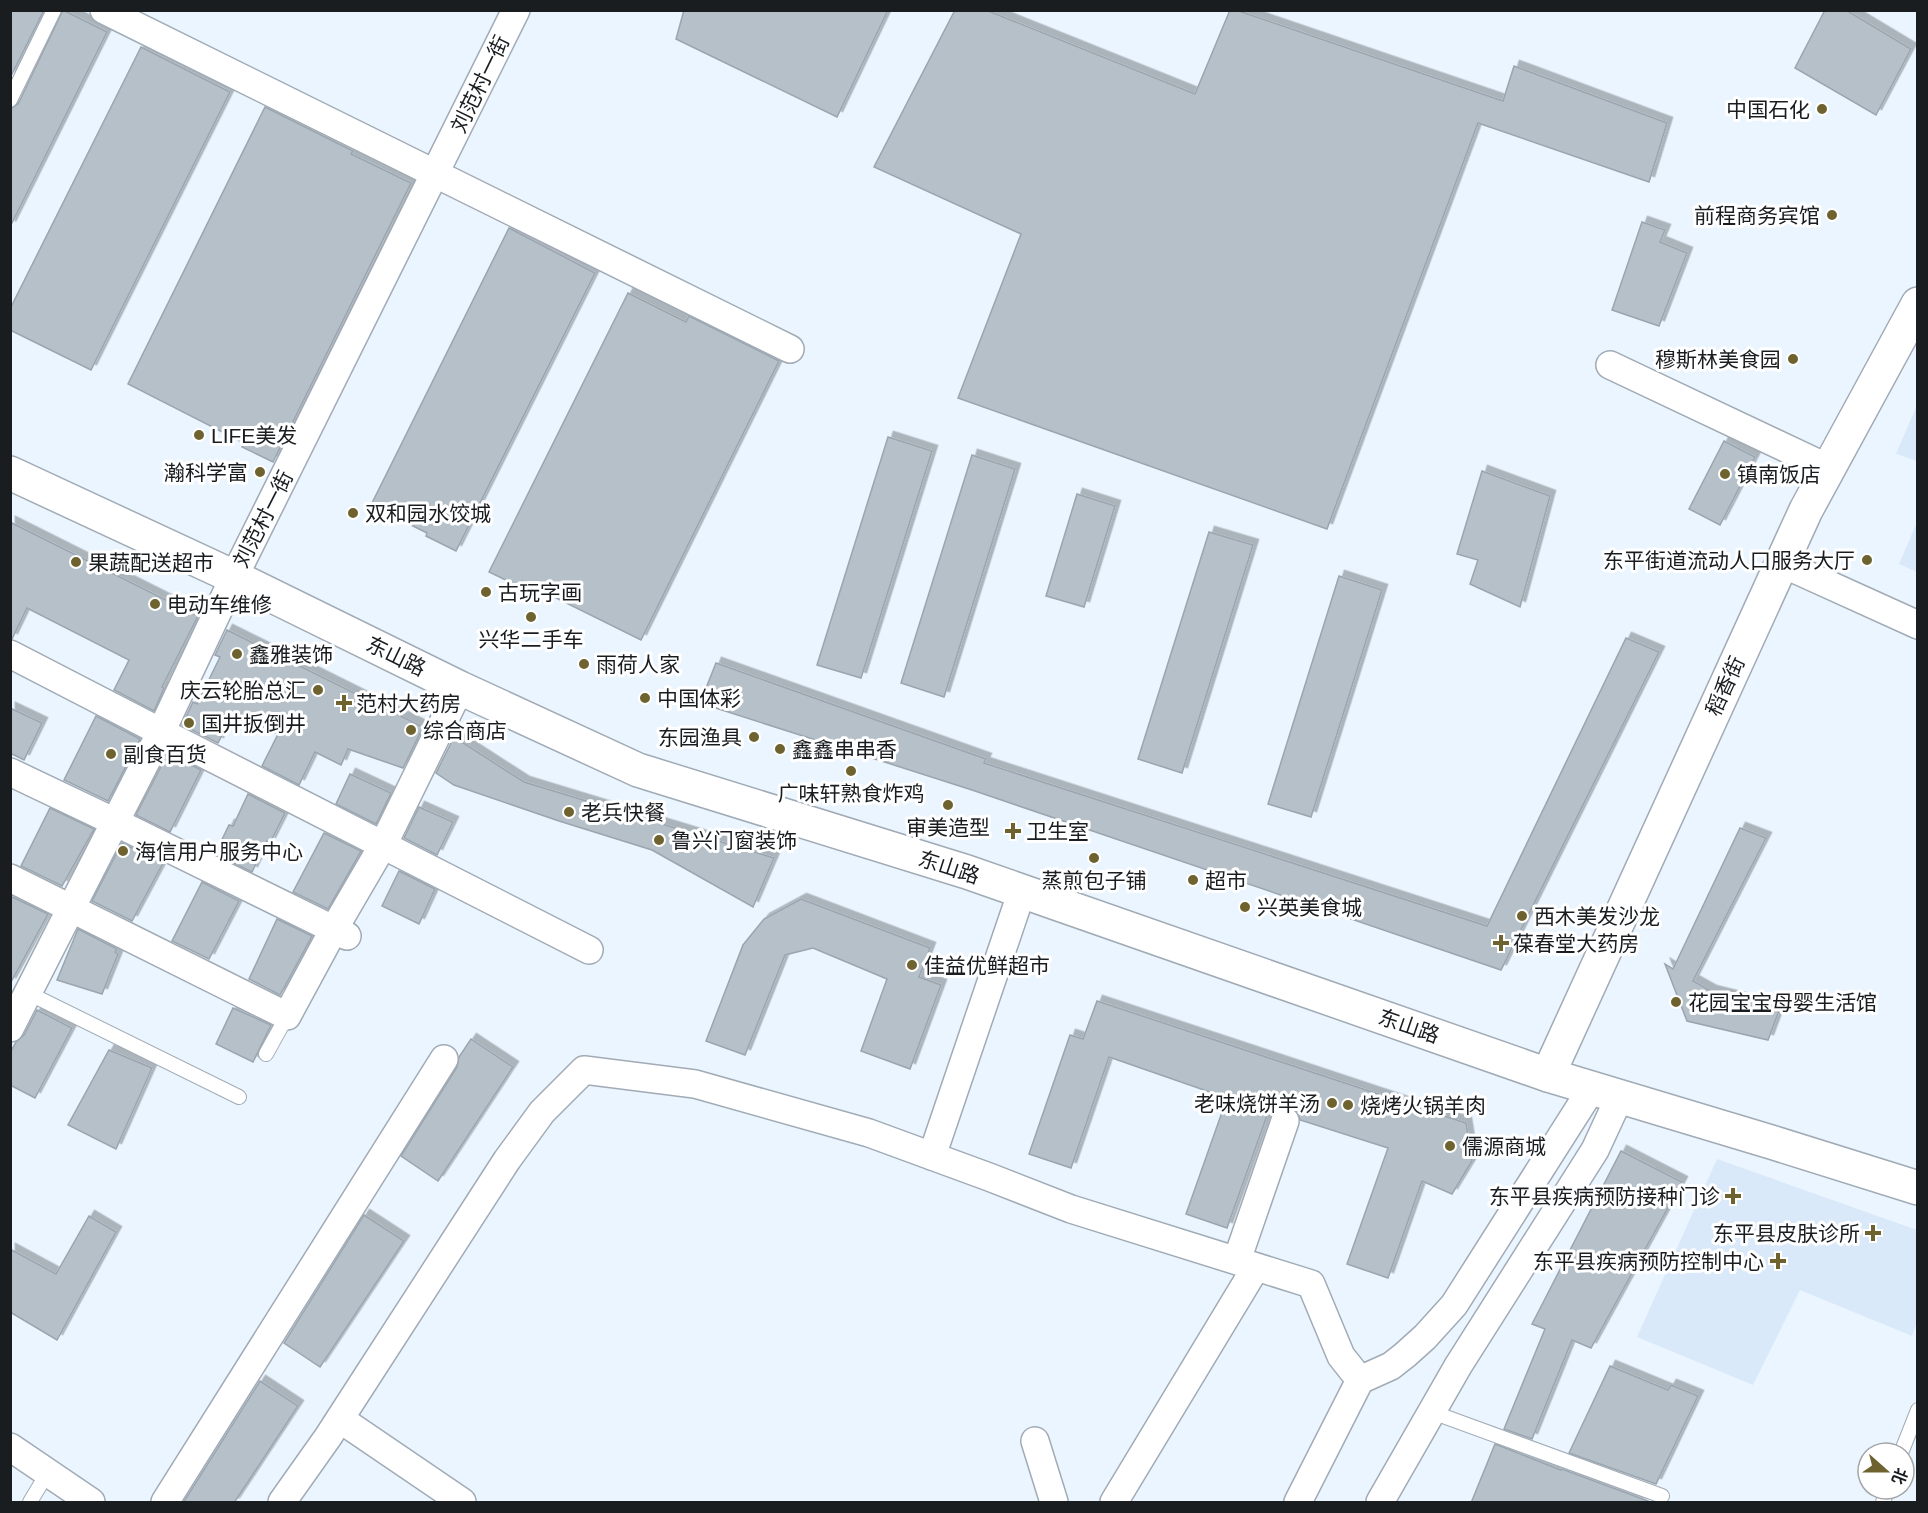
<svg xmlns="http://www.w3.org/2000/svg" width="1928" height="1513" font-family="Helvetica,'Noto Sans SC',sans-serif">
<defs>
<filter id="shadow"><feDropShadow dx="5.5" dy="-5.5" stdDeviation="0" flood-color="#0004"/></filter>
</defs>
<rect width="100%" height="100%" fill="#eaf5ff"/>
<g fill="#d9e9f9">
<polygon points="1917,405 1917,461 1896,454"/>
<polygon points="1917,522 1918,572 1917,572 1899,564"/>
<polygon points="1717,1159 1917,1230 1918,1319 1912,1336 1800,1290 1753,1385 1637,1337"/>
</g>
<g fill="#b5c0c9" stroke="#9ba5af" stroke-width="1.5" filter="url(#shadow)">
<polygon points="10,10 44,10 10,78"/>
<polygon points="63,10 107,32 10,227 10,109 18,104"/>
<polygon points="684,10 888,10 837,117 676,39"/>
<polygon points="955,10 986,10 1195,94 1230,10 1236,10 1503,101 1514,66 1667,123 1649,182 1478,123 1327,529 958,398 1021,234 874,167"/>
<polygon points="1825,10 1846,10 1911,49 1876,115 1795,68"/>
<polygon points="141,47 230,92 91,370 10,330 10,309"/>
<polygon points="265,107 353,151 351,154 411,183 273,462 242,447 244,443 128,384"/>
<polygon points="1642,222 1665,230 1660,242 1687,253 1659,326 1612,310"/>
<polygon points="509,228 595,273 456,551 426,536 427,533 371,505"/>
<polygon points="628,293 686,322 689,316 779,361 641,640 522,581 520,587 489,572"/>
<polygon points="888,437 932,451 861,678 817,665"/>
<polygon points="1724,441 1755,457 1720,525 1689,509"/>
<polygon points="972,455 1015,469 944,697 901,683"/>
<polygon points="1482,471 1550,496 1520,607 1470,584 1478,560 1457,554"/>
<polygon points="1077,494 1115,506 1084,607 1046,596"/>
<polygon points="10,522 198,616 162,687 164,688 154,711 114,690 129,660 27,608 12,639 10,638"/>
<polygon points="1209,532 1253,545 1182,773 1138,759"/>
<polygon points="1339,576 1382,590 1311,817 1268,804"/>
<polygon points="227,630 423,727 403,768 348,749 341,765 315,752 299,785 262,766 278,734 234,712 218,743 182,725 193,702 197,704 220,657 215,655"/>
<polygon points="1626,638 1659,652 1501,970 972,790 700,703 716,663 986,759 984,763 1487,926"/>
<polygon points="10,708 42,723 24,760 10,753"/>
<polygon points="96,716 140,739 108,801 64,780"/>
<polygon points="454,737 524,782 774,858 753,907 652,850 559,821 454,785 436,773"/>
<polygon points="168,753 201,770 170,832 136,815"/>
<polygon points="350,774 391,793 376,824 336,804"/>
<polygon points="248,794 285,813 270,843 267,841 252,872 215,854 229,825 233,826"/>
<polygon points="419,807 453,822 437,855 404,838"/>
<polygon points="50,808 94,829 62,886 21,866"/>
<polygon points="1740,828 1766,838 1693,981 1711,991 1780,1008 1768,1040 1687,1021 1665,964 1673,969"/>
<polygon points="324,833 361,851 328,909 293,892"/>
<polygon points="122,843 163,863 132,921 92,901"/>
<polygon points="399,871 435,889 419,924 382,906"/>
<polygon points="202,882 239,901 209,959 172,941"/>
<polygon points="10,896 48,914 10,984"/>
<polygon points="801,899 930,948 919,977 941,985 910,1069 861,1051 887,979 813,948 785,955 745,1055 706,1041 743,945 764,919"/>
<polygon points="277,919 312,936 280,995 249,979"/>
<polygon points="78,929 117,949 115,952 118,954 102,994 57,980"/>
<polygon points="1097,1001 1466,1123 1472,1161 1452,1194 1422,1181 1388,1278 1347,1264 1388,1148 1300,1120 1297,1111 1291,1106 1283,1106 1273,1111 1269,1110 1227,1228 1186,1214 1227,1098 1109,1057 1071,1168 1029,1154 1070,1035 1083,1039"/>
<polygon points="233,1008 271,1025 253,1062 216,1044"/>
<polygon points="37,1010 72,1028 35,1098 10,1085 10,1053 16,1042 24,1035"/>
<polygon points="471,1039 513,1067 438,1181 401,1156 457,1067 459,1057"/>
<polygon points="109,1050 152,1068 116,1149 68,1125"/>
<polygon points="1621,1151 1682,1182 1591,1348 1572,1340 1532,1439 1504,1429 1545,1329 1532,1324"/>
<polygon points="364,1215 404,1241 320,1367 284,1343"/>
<polygon points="89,1216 116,1232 57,1340 10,1312 10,1249 56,1274"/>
<polygon points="1610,1366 1668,1390 1671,1385 1698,1396 1656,1484 1569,1453"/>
<polygon points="260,1381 298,1406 234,1503 183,1503"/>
<polygon points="1495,1444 1561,1470 1562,1469 1648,1501 1647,1503 1471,1503"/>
</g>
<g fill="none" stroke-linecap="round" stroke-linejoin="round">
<g stroke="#a1abb5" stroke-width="16">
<g id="service">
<polyline points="10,100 54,10"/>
<polyline points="28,993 239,1097"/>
<polyline points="266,1054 287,1016"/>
<polyline points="1432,1412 1662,1496"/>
<polyline points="1901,1453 1918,1410"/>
<polyline points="30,1502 48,1472"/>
<polyline points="1883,1502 1888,1489"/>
</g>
</g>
<g stroke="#a1abb5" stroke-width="30">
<g id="minor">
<polyline points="104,10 790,349"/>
<polyline points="1610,365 1828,468"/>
<polyline points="1781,563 1918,625"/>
<polyline points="10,654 161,732 589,950"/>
<polyline points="10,772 115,822 347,936"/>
<polyline points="10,878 287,1016 334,929 383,845 460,688"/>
<polyline points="10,1028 161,732 234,577 516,10"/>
<polyline points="932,1156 1022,891"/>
<polyline points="1237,1260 1285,1121"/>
<polyline points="340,1419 462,1502"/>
<polyline points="1035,1441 1054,1502"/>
<polyline points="10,1447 91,1502"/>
<polyline points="165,1502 444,1059"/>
<polyline points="282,1502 328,1437 507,1160 542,1112 584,1070 695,1084 869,1133 989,1177 1071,1209 1311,1284 1341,1356 1360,1380"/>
<polyline points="1114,1502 1256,1267"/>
<polyline points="1298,1502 1360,1380 1391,1366 1405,1355 1425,1337 1454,1305 1592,1088"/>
<polyline points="1380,1502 1458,1366 1595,1150 1620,1096"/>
</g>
</g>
<g stroke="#a1abb5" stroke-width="36">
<polyline id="tertiary" points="10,473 234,577 460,688 638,770 967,872 1548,1075 1771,1142 1918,1188"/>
</g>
<g stroke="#a1abb5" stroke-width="36">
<polyline id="primary" points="1548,1075 1806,510 1918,304"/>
</g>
<use href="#service" stroke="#fff" stroke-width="14"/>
<use href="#minor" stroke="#fff" stroke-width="27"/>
<use href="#tertiary" stroke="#fff" stroke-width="33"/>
<use href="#primary" stroke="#fff" stroke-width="33"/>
</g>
<g fill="#6e622f" stroke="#fff" stroke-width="2">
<circle cx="1822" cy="109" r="6"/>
<circle cx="1832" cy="215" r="6"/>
<circle cx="1793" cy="359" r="6"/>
<circle cx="199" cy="435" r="6"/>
<circle cx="260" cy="472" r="6"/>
<circle cx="1725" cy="474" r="6"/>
<circle cx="353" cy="513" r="6"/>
<circle cx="1867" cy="560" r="6"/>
<circle cx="76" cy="562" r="6"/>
<circle cx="486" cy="592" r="6"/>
<circle cx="155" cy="604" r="6"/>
<circle cx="531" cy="617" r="6"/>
<circle cx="237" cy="654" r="6"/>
<circle cx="584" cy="664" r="6"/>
<circle cx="318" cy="690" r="6"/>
<circle cx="645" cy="698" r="6"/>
<path d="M341 694h6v6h6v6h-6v6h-6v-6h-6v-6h6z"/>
<circle cx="189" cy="723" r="6"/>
<circle cx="411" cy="730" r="6"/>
<circle cx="754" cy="737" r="6"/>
<circle cx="780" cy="749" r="6"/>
<circle cx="111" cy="754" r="6"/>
<circle cx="851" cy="771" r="6"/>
<circle cx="948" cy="805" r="6"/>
<circle cx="569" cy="812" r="6"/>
<path d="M1010 822h6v6h6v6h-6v6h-6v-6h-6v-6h6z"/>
<circle cx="659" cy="840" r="6"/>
<circle cx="123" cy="851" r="6"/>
<circle cx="1094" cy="858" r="6"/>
<circle cx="1193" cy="880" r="6"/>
<circle cx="1245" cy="907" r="6"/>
<circle cx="1522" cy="916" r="6"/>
<path d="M1498 934h6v6h6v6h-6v6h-6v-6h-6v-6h6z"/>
<circle cx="912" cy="965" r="6"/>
<circle cx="1676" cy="1002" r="6"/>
<circle cx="1332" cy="1103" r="6"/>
<circle cx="1348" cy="1105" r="6"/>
<circle cx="1450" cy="1146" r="6"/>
<path d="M1730 1187h6v6h6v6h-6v6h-6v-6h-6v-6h6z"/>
<path d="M1870 1224h6v6h6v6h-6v6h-6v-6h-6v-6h6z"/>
<path d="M1775 1252h6v6h6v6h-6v6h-6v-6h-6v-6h6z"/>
</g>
<g text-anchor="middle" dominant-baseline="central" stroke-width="6" stroke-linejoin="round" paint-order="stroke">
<g font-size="21" fill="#191d20" stroke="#fff">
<text transform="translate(480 84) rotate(-64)">刘范村一街</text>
<text transform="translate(263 519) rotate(-63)">刘范村一街</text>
<text transform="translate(396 656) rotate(26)">东山路</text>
<text transform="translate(1725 686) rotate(-65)">稻香街</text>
<text transform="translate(949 867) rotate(18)">东山路</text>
<text transform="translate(1409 1026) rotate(19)">东山路</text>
</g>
<g font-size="21" fill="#191d20" stroke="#fff" text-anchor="start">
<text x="1810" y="109" text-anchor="end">中国石化</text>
<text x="1820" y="215" text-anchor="end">前程商务宾馆</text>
<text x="1781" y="359" text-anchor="end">穆斯林美食园</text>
<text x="211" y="435">LIFE美发</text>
<text x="248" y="472" text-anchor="end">瀚科学富</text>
<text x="1737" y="474">镇南饭店</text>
<text x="365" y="513">双和园水饺城</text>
<text x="1855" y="560" text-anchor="end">东平街道流动人口服务大厅</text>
<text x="88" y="562">果蔬配送超市</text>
<text x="498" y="592">古玩字画</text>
<text x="167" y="604">电动车维修</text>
<text x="531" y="639" text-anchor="middle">兴华二手车</text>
<text x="249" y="654">鑫雅装饰</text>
<text x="596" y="664">雨荷人家</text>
<text x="306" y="690" text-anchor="end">庆云轮胎总汇</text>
<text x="657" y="698">中国体彩</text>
<text x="356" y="703">范村大药房</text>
<text x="201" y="723">国井扳倒井</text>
<text x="423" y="730">综合商店</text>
<text x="742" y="737" text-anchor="end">东园渔具</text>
<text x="792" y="749">鑫鑫串串香</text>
<text x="123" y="754">副食百货</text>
<text x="851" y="793" text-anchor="middle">广味轩熟食炸鸡</text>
<text x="581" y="812">老兵快餐</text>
<text x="948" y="827" text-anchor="middle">审美造型</text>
<text x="1026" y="831">卫生室</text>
<text x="671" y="840">鲁兴门窗装饰</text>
<text x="135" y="851">海信用户服务中心</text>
<text x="1094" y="880" text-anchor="middle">蒸煎包子铺</text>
<text x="1205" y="880">超市</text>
<text x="1257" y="907">兴英美食城</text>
<text x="1534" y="916">西木美发沙龙</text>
<text x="1513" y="943">葆春堂大药房</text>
<text x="924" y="965">佳益优鲜超市</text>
<text x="1688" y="1002">花园宝宝母婴生活馆</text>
<text x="1320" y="1103" text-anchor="end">老味烧饼羊汤</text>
<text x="1360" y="1105">烧烤火锅羊肉</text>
<text x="1462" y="1146">儒源商城</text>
<text x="1720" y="1196" text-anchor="end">东平县疾病预防接种门诊</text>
<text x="1860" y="1233" text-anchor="end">东平县皮肤诊所</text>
<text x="1764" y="1261" text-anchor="end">东平县疾病预防控制中心</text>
</g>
</g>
<rect width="1928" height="1513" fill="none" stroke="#191d20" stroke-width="24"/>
<g transform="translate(1886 1471) rotate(111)"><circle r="28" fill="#ffffff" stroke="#a3a5a6" stroke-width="1.5"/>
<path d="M0-4.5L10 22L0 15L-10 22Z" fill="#6e622f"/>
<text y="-9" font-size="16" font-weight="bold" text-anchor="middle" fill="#191d20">北</text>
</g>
</svg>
